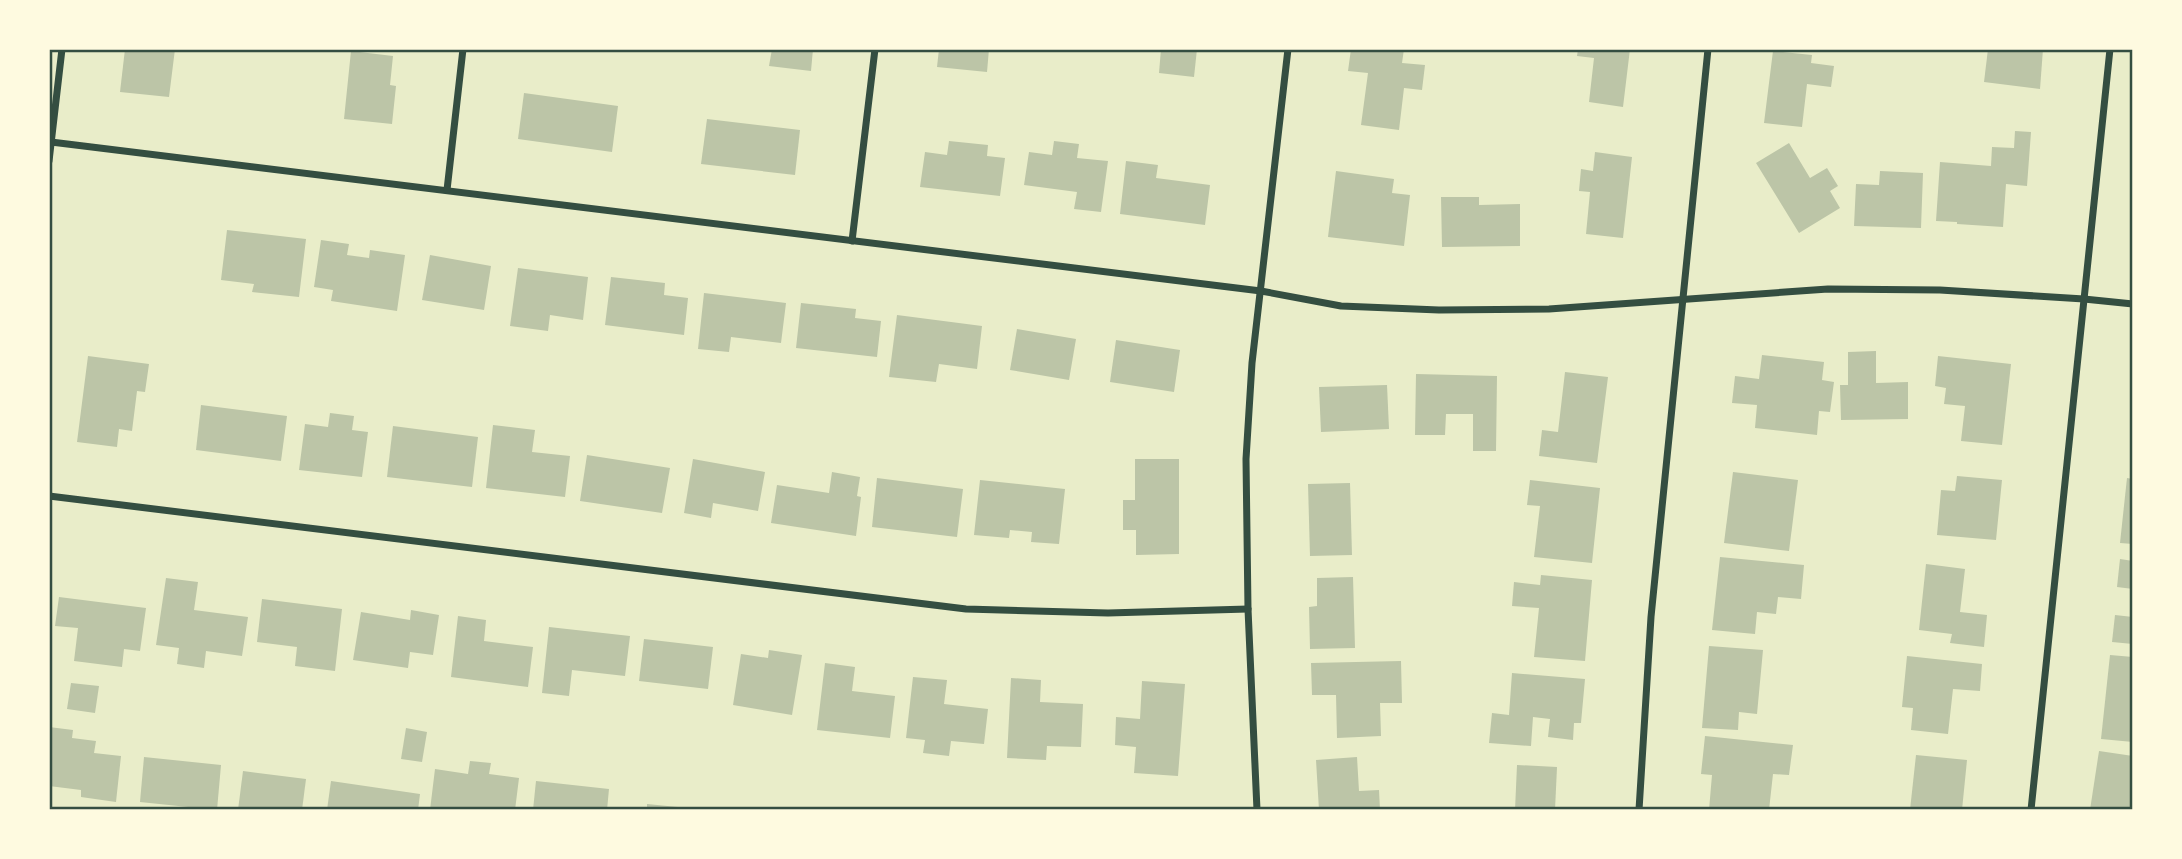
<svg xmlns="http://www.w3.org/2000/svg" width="2182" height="859" font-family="Cabin,sans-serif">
<rect width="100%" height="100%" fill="#e9edc9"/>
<g fill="#bcc5a7">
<polygon points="125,49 175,49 169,97 120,92"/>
<polygon points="772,49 813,49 811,71 769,66"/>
<polygon points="939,49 989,49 987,72 937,67"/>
<polygon points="1161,49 1197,49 1194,77 1159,73"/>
<polygon points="1351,49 1404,49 1402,63 1425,65 1422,90 1404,88 1399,130 1361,125 1368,73 1348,71"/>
<polygon points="1578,49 1630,49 1623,107 1589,102 1594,58 1577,56"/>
<polygon points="1988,49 2043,49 2040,89 1984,82"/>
<polygon points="351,51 393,56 390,85 396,86 392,124 344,119"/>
<polygon points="1773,51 1812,55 1811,63 1834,66 1831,87 1807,84 1802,127 1764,123"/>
<polygon points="524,93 618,106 612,152 518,139"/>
<polygon points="707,119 800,130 795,175 701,164"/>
<polygon points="2015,131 2031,132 2027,186 2006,184 2003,227 1957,224 1957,222 1936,221 1940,162 1991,166 1992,147 2014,148"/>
<polygon points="949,141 988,145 987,156 1005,158 1000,196 920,187 925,152 947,155"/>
<polygon points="1054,141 1079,144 1077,158 1108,161 1101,212 1074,209 1077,192 1024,185 1029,152 1052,155"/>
<polygon points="1789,143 1810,178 1827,168 1838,186 1830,191 1840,208 1799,233 1756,163"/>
<polygon points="1595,152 1632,157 1623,238 1586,234 1590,192 1579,191 1581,169 1593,171"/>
<polygon points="1126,161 1158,165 1156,178 1210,185 1205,225 1120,214"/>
<polygon points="1336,171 1394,179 1392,193 1410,195 1404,246 1328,237"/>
<polygon points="1880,171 1923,173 1921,228 1854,226 1856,184 1879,185"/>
<polygon points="1441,197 1479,197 1479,205 1520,204 1520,246 1442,247"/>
<polygon points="227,230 306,239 299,297 252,292 254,284 221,280"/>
<polygon points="321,240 349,244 347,255 369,258 370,250 405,255 397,311 331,301 333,290 314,287"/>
<polygon points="430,255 491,266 484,310 422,300"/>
<polygon points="518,268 588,277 583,320 550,315 548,331 510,326"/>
<polygon points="611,277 665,283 664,295 688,298 684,335 605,325"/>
<polygon points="704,293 786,303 781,343 731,337 729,352 698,349"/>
<polygon points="801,303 856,309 855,318 881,321 877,357 796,348"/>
<polygon points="897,315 982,326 977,369 939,364 936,382 889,377"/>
<polygon points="1017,329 1076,339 1069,380 1010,370"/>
<polygon points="1116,340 1180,350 1174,392 1110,382"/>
<polygon points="1876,351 1876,383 1908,382 1908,419 1841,420 1840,385 1848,385 1848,352"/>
<polygon points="1762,355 1824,362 1822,380 1834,382 1830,412 1819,411 1817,435 1755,428 1757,405 1732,403 1735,376 1759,379"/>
<polygon points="88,356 149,364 145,392 137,391 132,431 119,429 117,447 77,442"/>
<polygon points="1938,356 2011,364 2002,445 1961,441 1965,406 1944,404 1946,388 1935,386"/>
<polygon points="1565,372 1608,377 1597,463 1539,456 1542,430 1558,432"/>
<polygon points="1416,374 1497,376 1496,451 1473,451 1473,414 1446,414 1445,435 1415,435"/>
<polygon points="1387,385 1389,429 1321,432 1319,387"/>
<polygon points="201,405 287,416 281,461 196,450"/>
<polygon points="330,413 354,416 352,430 368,432 362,477 299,470 305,424 328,427"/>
<polygon points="493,425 535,430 532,452 570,456 565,497 486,488"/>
<polygon points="393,426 478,437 472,487 387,477"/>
<polygon points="587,455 670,468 662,513 580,501"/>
<polygon points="693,459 765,472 758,511 713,503 711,518 684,513"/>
<polygon points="1135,459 1179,459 1179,554 1136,555 1136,530 1123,530 1123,500 1135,500"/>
<polygon points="832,472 860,477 857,496 861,497 856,536 771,523 777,485 829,493"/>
<polygon points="1733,472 1798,480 1789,551 1724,543"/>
<polygon points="1957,476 2002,480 1996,540 1937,535 1941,490 1955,491"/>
<polygon points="877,478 963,489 957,537 872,527"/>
<polygon points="2127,478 2133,479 2133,544 2120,543"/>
<polygon points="980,480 1065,489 1059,544 1031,542 1032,532 1010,530 1009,538 974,535"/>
<polygon points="1530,480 1600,488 1592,563 1534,557 1540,506 1527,505"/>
<polygon points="1350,483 1352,555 1310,556 1308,484"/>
<polygon points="1720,557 1804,565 1801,599 1778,597 1776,614 1757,612 1755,634 1712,630"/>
<polygon points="2120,559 2133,561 2133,589 2117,587"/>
<polygon points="1926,564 1965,569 1960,612 1987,615 1984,647 1950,643 1952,634 1919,630"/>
<polygon points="1541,575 1592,580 1585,661 1534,657 1539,608 1512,606 1514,582 1540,585"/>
<polygon points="1353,577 1355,648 1310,649 1309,607 1317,606 1317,578"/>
<polygon points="166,578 198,582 194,610 248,617 242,656 206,651 204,668 177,664 179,648 156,645"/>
<polygon points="59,597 146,608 140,651 124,649 122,667 74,661 78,628 55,626"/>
<polygon points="262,599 342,609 335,671 295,666 297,647 257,642"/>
<polygon points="411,610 439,615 433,655 410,652 408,668 353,660 361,612 410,620"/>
<polygon points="2115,615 2133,617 2133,644 2112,642"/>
<polygon points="458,616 486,620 484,641 533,647 528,687 451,677"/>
<polygon points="549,627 630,636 625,676 572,670 569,696 542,693"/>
<polygon points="644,639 713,647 708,689 639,681"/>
<polygon points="1709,646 1763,650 1757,714 1739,712 1738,730 1702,728"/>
<polygon points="769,650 802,655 792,715 733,705 741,654 768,658"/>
<polygon points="2110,655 2133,657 2133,742 2101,739"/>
<polygon points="1907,656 1982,664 1980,691 1953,689 1948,734 1911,730 1913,708 1902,707"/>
<polygon points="1401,661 1402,703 1380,703 1381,736 1337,738 1336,695 1312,695 1311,663"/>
<polygon points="825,663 855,667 852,691 895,696 890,738 817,730"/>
<polygon points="1512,673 1585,679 1581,723 1574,723 1573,740 1548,737 1550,719 1533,717 1531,746 1489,743 1492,713 1509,715"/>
<polygon points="913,677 947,680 944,704 988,709 984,744 951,741 949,756 923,753 925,740 906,738"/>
<polygon points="1011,678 1041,680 1040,702 1083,704 1081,747 1047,746 1046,760 1007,758"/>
<polygon points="1142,681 1185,684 1178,776 1134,773 1136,747 1115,745 1116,717 1140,719"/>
<polygon points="71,683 99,686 95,713 67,709"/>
<polygon points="49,727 73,730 72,738 96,741 94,753 121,756 116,802 81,797 81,790 49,786"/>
<polygon points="406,728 427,732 422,762 401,759"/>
<polygon points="1705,736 1793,745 1789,775 1773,774 1769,810 1709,810 1712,775 1701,774"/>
<polygon points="2099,751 2133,756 2133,810 2090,810"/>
<polygon points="1916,755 1967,760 1962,810 1910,810"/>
<polygon points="144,757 221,765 217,810 140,802"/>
<polygon points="1357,757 1359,791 1379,790 1380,810 1319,810 1316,760"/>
<polygon points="470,761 491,763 489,774 519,778 515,810 430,810 435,769 468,774"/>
<polygon points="1517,765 1557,767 1555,810 1515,810"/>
<polygon points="243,771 306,779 302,810 238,810"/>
<polygon points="331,781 420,794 418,810 327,810"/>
<polygon points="536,781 609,789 607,810 533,810"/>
<polygon points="647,804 688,808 688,810 647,810"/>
</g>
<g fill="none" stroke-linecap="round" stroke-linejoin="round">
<g stroke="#344e41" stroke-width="7">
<polyline points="51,142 1261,291 1341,306 1439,310 1549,309 1828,289 1940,290 2084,299 2133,304"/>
<polyline points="49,161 62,49"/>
<polyline points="447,190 463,49"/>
<polyline points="852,241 875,49"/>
<polyline points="49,496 966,609 1108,613 1248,609"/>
<polyline points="1257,810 1248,609 1246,459 1252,363 1288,49"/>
<polyline points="1639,810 1651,617 1708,49"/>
<polyline points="2031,810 2110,49"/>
</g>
</g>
<rect width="2182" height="859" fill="none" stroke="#fefae0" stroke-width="102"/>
<rect x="51" y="51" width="2080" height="757" fill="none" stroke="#344e41" stroke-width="2.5"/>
</svg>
